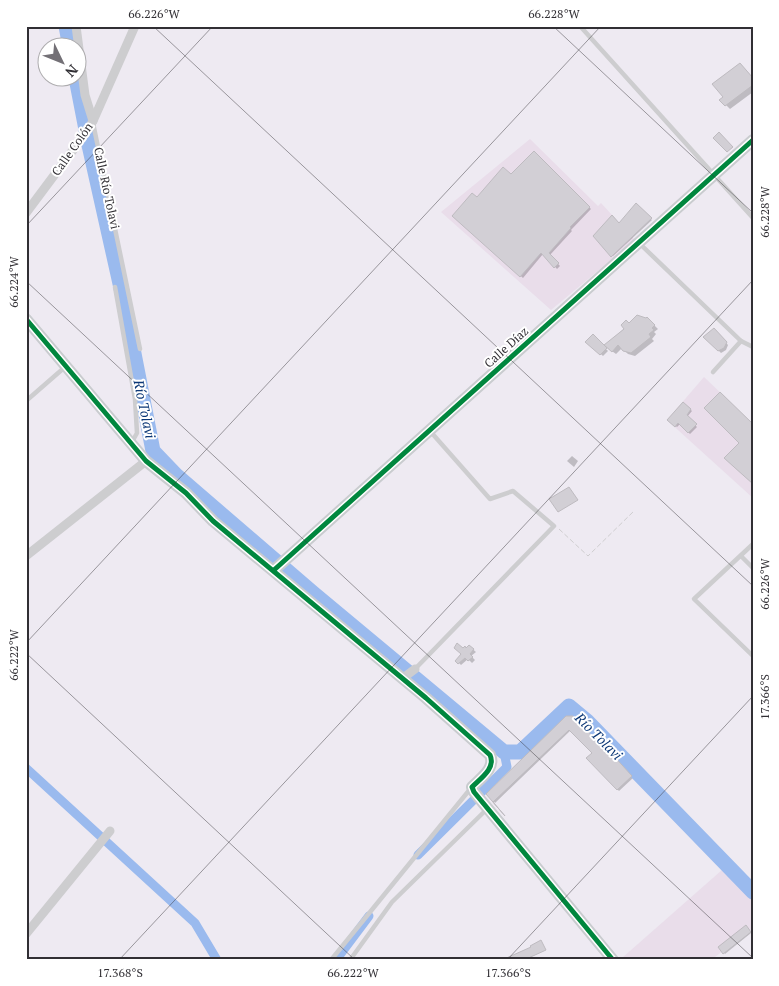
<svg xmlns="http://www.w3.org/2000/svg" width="779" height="986" font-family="'PT Serif',serif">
<rect width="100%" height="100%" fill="#eeeaf2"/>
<g fill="#e9ddea">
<polygon points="530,139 598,206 601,203 635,240 551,310 441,212"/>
<polygon points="704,377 753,424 753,498 667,420"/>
<polygon points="722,870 753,900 753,928 711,960 624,960 622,958"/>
</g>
<g fill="#0003">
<polygon points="753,79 753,92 730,109 721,100"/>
<polygon points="534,152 591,209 571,230 572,231 550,255 560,266 557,269 543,254 523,278 453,216 511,176"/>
<polygon points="636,205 652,220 613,256 594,236 619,225"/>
<polygon points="647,318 658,329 654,332 656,334 652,339 654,341 635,356 628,354 622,348 616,354 605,346 629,324"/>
<polygon points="714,330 728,345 726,350 721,353 705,337"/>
<polygon points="593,336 608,351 603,356 587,342"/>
<polygon points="683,403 692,411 687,417 697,427 690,434 680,424 677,427 669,420"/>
<polygon points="572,456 578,461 574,467 567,461"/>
<polygon points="469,646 476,652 471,656 475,660 472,663 468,659 461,665 457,661 462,654 463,650 466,650"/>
<polygon points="566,717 601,746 602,745 633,778 619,791 588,758 594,753 571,730 495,803 488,794"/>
<polygon points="746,927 751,933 725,954 720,947"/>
</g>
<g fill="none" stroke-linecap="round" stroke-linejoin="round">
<g stroke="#9abaee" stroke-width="9">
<polyline points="26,768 195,923 217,960"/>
<polyline points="418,855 507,767 504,752"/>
<polyline points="336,960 369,916"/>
</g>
<g stroke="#9abaee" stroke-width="15">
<polyline points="66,26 70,48"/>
<polyline points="76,78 89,145 123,297 153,451 176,475 313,593 504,752 520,752 569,706 587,721 753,892"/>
</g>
</g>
<g fill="#d2cfd5" stroke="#bebbc0">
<polygon points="740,63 753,78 753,85 725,106 719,100 723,97 712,84"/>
<polygon points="719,132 733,147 727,152 713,138"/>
<polygon points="534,151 590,207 570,227 571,228 549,253 559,263 554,268 541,253 520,277 452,216 472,193 477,197 503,167 511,174"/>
<polygon points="636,203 652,218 611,257 593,236 612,215 619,223"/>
<polygon points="637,315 646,318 647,317 655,325 652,328 654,330 649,334 651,337 631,353 623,351 618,345 612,352 604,345 624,329 621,325 626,320 629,323"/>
<polygon points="714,328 727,342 724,348 718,351 703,337"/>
<polygon points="593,334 607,348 600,355 585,342"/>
<polygon points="720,392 753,424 753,484 724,458 739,443 704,408"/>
<polygon points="683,402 691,409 687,415 697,424 688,433 678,423 675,427 667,420"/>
<polygon points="569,487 578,500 558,512 549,499"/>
<polygon points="457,643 463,648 465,646 466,648 469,645 474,649 470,654 473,657 468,661 465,658 458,664 455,661 461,654 454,648"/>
<polygon points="566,716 573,716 601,745 602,743 632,776 617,790 586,758 592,753 569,730 493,802 505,816 486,794"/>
<polygon points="746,925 751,932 723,954 718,947"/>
<polygon points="541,940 546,950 524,960 502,960 531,947 530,946"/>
</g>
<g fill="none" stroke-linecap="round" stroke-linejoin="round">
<polyline stroke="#cecdcf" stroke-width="1" stroke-dasharray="5 2.5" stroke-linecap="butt" points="559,529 588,556 634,511"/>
<g stroke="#cdcdcf" stroke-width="4.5">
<polyline points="580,26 753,218"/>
<polyline points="93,123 140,349"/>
<polyline points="639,243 741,341 753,347"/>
<polyline points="115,287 135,399 137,433 132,442"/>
<polyline points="713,372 741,341"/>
<polyline points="26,401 65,367"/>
<polyline points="753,544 694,599 753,656"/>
<polyline points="741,556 753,568"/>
<polyline points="415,669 554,526 513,491 490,499 430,431"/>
<polyline points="331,960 471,788"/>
<polyline points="350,960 392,902 486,810"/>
</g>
<g stroke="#cdcdcf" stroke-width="9">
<polyline points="76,26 85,95 93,121"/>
<polyline points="26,213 85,134 93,121 135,26"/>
<polyline points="26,556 146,461"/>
<polyline points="403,678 415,669"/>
<polyline points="26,934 110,831"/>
</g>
<g stroke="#c9cccf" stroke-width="12">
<path d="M26 319 146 461 186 493 213 521 426 698 490 755C496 768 481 778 472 787L474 792 613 960"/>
<polyline points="274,570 753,140"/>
</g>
<g stroke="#fff" stroke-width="8">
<g id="cycleway">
<path d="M26 319 146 461 186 493 213 521 426 698 490 755C496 768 481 778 472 787L474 792 613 960"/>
<polyline points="274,570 753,140"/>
</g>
</g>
<use href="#cycleway" stroke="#00873e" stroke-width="5"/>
</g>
<path fill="none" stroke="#312f34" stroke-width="1" stroke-opacity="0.45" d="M153 26 753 586M553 26 753 213M26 226 213 26M26 281 753 958M26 643 601 26M26 653 355 960M119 960 753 280M507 960 753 696"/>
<g text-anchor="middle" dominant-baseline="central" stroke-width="4" stroke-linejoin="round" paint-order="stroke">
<g font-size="12" fill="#312f34" stroke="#fff">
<text transform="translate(72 149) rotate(-55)">Calle Colón</text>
<text transform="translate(107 188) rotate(78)">Calle Río Tolavi</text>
<text transform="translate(506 347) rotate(-42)">Calle Díaz</text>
</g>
<g font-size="14" font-style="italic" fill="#0b3776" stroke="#fff">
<text transform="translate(145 409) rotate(78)">Río Tolavi</text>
<text transform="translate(599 736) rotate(45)">Río Tolavi</text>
</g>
</g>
<rect width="779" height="986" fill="none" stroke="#ffffff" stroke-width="55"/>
<g transform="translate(62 62) rotate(133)"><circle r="24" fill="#ffffff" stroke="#adacae"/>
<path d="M0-4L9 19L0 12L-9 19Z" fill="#737076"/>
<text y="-8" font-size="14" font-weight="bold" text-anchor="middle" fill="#312f34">N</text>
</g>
<rect x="28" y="28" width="724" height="930" fill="none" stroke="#312f34" stroke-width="2"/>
<g font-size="12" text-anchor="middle" fill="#312f34">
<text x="154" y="18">66.226°W</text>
<text x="554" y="18">66.228°W</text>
<text transform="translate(765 212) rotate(-90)" y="4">66.228°W</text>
<text transform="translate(14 282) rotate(-90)" y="4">66.224°W</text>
<text transform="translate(765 584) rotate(-90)" y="4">66.226°W</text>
<text transform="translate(14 655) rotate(-90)" y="4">66.222°W</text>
<text transform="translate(765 697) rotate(-90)" y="4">17.366°S</text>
<text x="120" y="977">17.368°S</text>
<text x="353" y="977">66.222°W</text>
<text x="508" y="977">17.366°S</text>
</g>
</svg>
